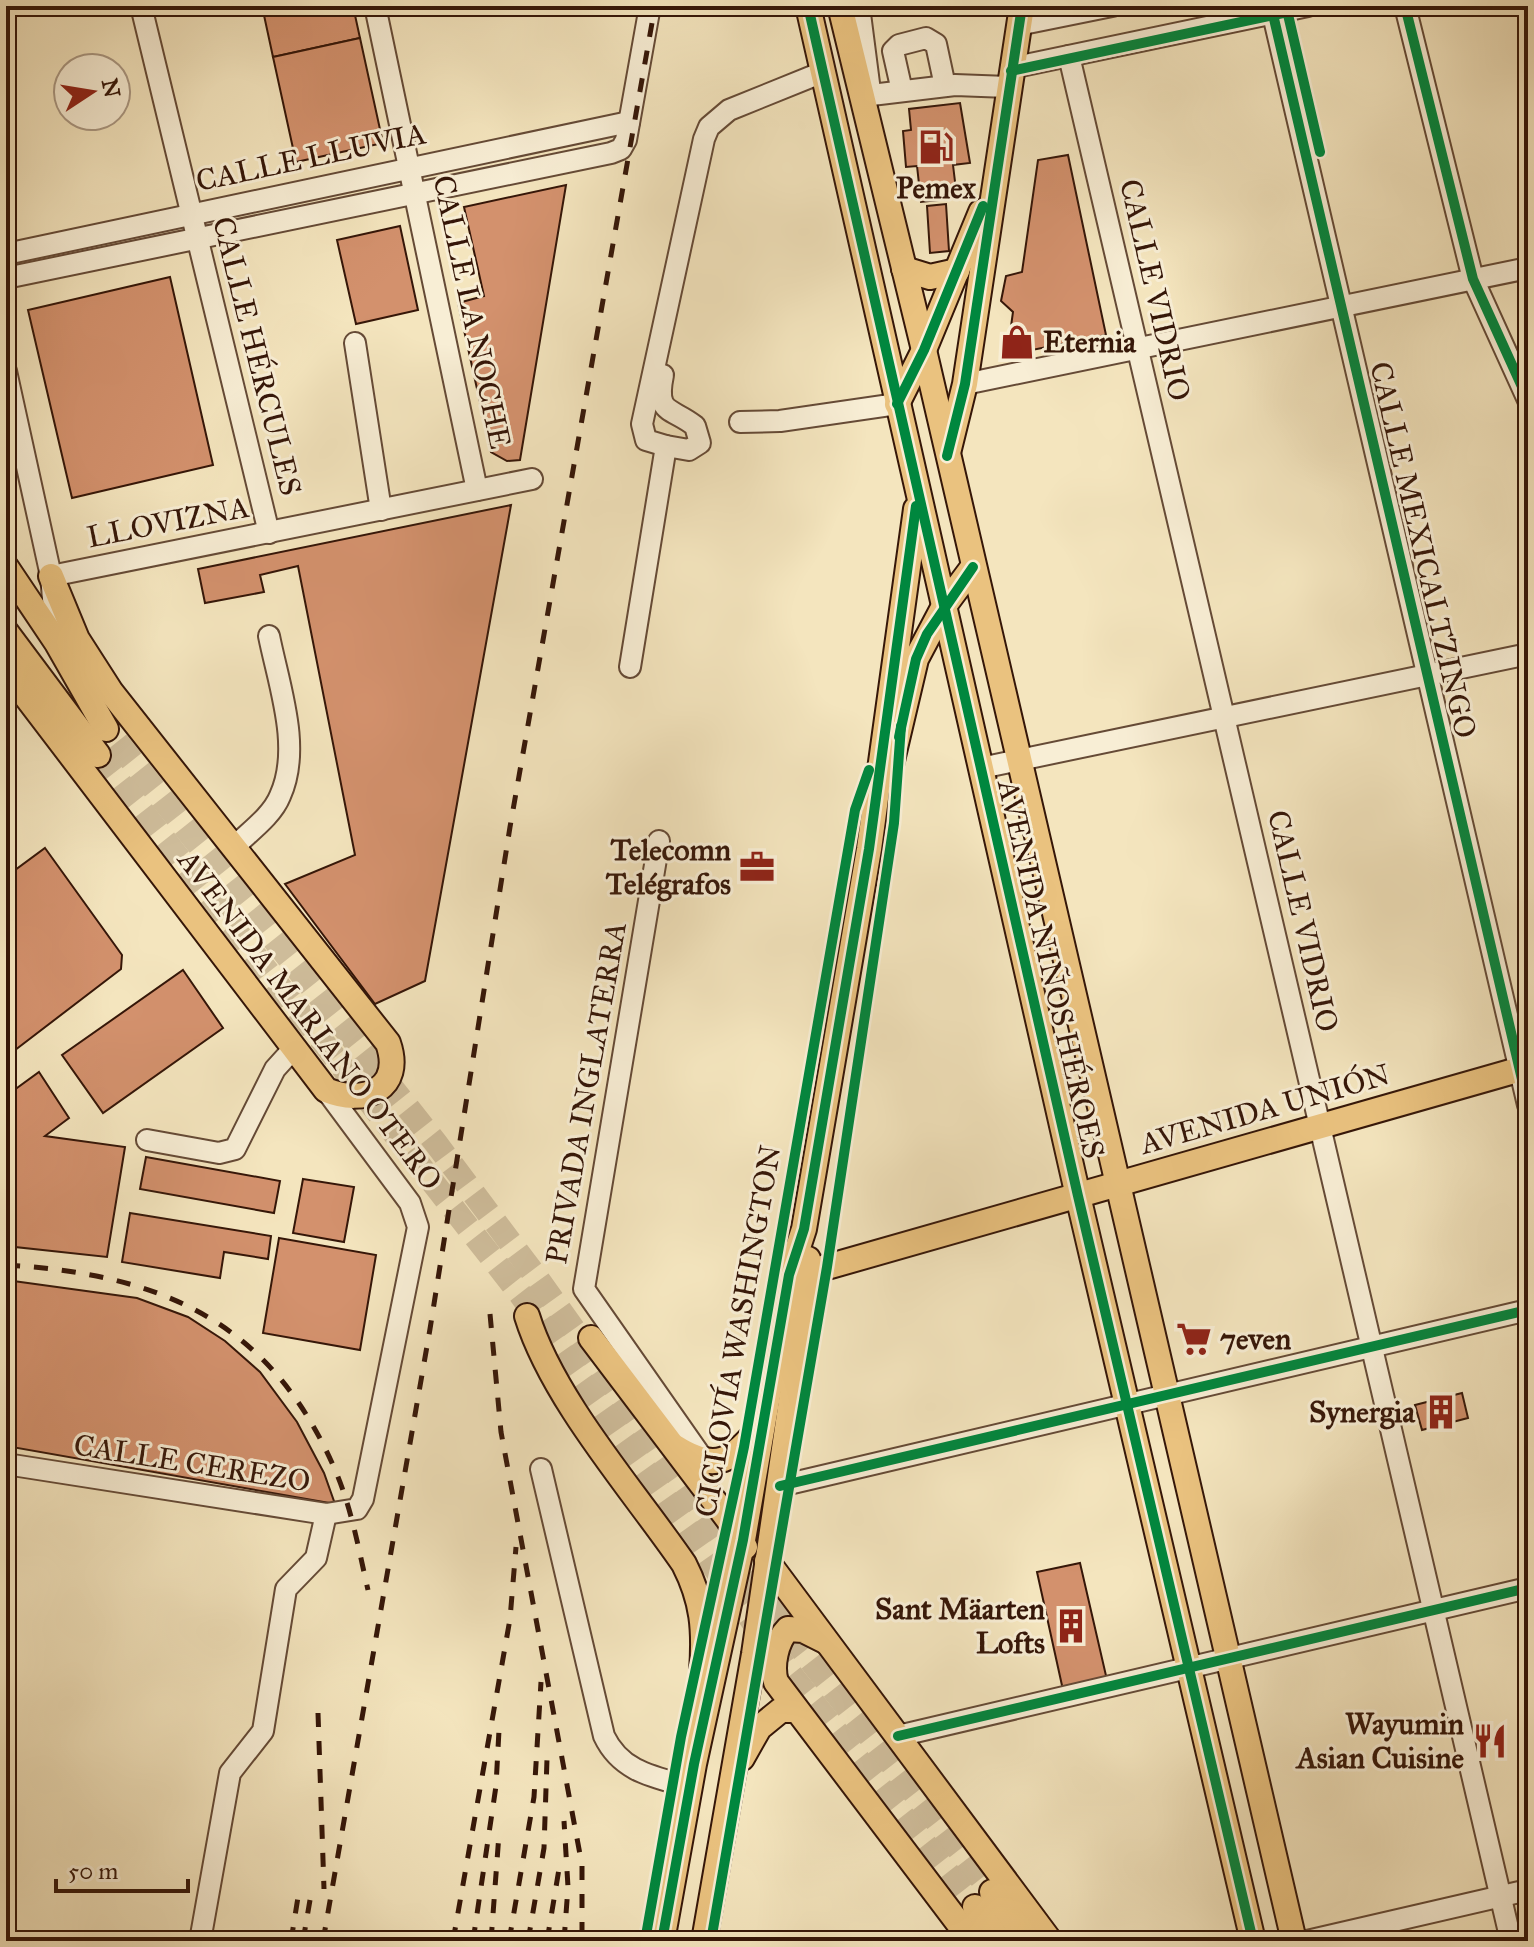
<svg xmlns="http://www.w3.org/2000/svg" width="1534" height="1947" font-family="'IM FELL Great Primer',serif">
<rect width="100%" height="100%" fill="#f4e5be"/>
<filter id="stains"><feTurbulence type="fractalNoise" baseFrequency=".0025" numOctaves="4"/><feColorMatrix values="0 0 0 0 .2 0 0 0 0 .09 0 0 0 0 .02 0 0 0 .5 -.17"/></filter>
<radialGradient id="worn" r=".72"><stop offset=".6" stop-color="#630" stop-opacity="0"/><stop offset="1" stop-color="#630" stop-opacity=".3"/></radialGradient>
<g fill="#d3916d" stroke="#351608" stroke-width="2">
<polygon points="262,6 353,6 360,38 273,57"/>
<polygon points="360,38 383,143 296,162 273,57"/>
<polygon points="960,103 970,163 953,165 957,198 921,202 917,166 906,167 903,131 911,130 909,109"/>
<polygon points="1068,155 1106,335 1007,355 1013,312 1001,301 1006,276 1022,272 1038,160"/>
<polygon points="566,185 520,460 507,461 491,452 458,303 484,296 464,207"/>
<polygon points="946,204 949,251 930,253 927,206"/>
<polygon points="400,226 418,310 356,324 337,240"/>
<polygon points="170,277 213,465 72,498 28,310"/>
<polygon points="511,505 425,981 375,1004 285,884 355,855 298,566 260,575 264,592 205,603 198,569"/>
<polygon points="45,848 122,955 121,969 6,1057 6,857 15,870"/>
<polygon points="183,970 223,1028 103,1113 62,1055"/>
<polygon points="39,1072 69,1118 45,1136 125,1147 107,1257 6,1246 6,1096"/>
<polygon points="146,1157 280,1181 274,1213 140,1189"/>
<polygon points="303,1179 354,1187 344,1242 293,1233"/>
<polygon points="130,1213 271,1236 268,1259 224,1252 220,1278 122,1262"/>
<polygon points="279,1238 376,1255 360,1350 263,1333"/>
<polygon points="6,1280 137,1298 188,1317 225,1341 260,1372 297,1422 324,1473 335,1504 6,1446"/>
<polygon points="1462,1393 1468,1418 1422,1430 1415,1405"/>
<polygon points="1080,1563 1107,1680 1063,1690 1037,1572"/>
</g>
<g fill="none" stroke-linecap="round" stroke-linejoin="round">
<g stroke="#cebc9a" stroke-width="24" stroke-dasharray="24 12" stroke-linecap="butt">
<polyline points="117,742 435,1142 537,1278 796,1642 992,1892"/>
<polyline points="98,755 521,1295 785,1667 975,1907"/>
</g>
<g stroke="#654a36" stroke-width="24">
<g id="minor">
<polyline points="141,6 269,533"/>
<polyline points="375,6 477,490"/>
<polyline points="859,6 870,91"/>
<polyline points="1271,6 1528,1105"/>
<polyline points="1405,6 1473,279 1528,400"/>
<polyline points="1018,25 1112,6"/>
<polyline points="1069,56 1511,1941"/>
<polyline points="1011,68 1308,6"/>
<polyline points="902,91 893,51 899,45 926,38 936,44 945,86"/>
<polyline points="863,96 955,85 1008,87"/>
<polyline points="6,254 629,122"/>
<polyline points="6,278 611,153 621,149 626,140 650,6"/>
<polyline points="355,343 381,510"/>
<polyline points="6,371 51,576 57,643"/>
<path d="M663 375C655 415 671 407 695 426L700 443 689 450 666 446"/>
<polyline points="965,384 1528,268"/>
<polyline points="740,422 780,421 897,404"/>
<polyline points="51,576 532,479"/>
<polyline points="630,667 666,446 646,440 642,424 704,139 709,127 729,110 823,72"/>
<polyline points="981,768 1528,654"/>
<polyline points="659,841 584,1289 705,1462"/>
<path d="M234 847C249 832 272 816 280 796 302 748 279 686 269 636"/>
<polyline points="147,1140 219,1153 235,1149 275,1069 294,1048"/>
<polyline points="6,1464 326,1514 357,1509 363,1499 418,1227 410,1203 326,1090"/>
<path d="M541 1469 604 1736C621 1772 654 1777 690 1787"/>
<polyline points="780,1486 1528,1310"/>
<polyline points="898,1736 1528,1588"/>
<polyline points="200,1941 230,1773 263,1731 286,1589 316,1558 326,1514"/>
<polyline points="1307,1941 1528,1890"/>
</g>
</g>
<g stroke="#351608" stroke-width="28">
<g id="major">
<polyline points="808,6 1078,1196 1253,1941"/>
<polyline points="840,6 924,350 1294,1941"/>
<polyline points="904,269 930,277 957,271"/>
<polyline points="897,404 924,350 981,212"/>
<polyline points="949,449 965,384 1022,6"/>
<polyline points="6,567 57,643 106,729"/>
<polyline points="6,632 98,755"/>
<path d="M6 670 326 1090C364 1106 404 1089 388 1043L111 692 77 639 51 576"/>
<polyline points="890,769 916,659 944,606 973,567"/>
<polyline points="789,1275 827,1267 1528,1067"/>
<path d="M527 1316C553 1400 634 1491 684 1564 703 1601 705 1630 702 1671"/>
<polyline points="591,1338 728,1519 745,1547"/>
<path d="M675 1447C718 1474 732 1460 762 1425"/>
<polyline points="767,1561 1050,1941"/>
<path d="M825 1641 803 1630 788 1629C776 1641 771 1666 776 1682L972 1941"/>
<polyline points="742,1758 759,1728 781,1710 795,1710"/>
<polyline points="992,1892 1029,1941"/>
<polyline points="975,1907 1000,1941"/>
<polyline points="662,1941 694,1764 743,1540 789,1275 804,1229 869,849 916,509"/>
<polyline points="704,1941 754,1654 810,1271 808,1259"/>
</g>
</g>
<use href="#minor" stroke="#f8eed5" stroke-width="20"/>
<use href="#major" stroke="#eac27f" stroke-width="24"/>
<g stroke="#351608" stroke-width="5" stroke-dasharray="14 14" stroke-linecap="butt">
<path d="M6 1265C162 1274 272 1322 336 1472 352 1510 359 1551 368 1590"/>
<polyline points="490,1314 501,1432 582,1865 582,1941"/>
<polyline points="318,1713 324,1889"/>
<polyline points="291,1941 298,1897"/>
<polyline points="303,1941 310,1900"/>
<polyline points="323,1941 430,1329 510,827 655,6"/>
<polyline points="453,1941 510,1619 516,1547"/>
<polyline points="473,1941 496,1786 499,1730"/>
<polyline points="491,1941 499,1834"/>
<polyline points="509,1941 534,1797 541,1682"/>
<polyline points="528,1941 544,1848 547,1759"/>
<polyline points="547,1941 559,1869"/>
<polyline points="564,1941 568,1887 564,1821"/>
</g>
<g stroke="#f8eed5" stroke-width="15">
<g id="cycleway">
<polyline points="808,6 1078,1196 1253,1941"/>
<polyline points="1271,6 1528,1105"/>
<polyline points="1286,6 1320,152"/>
<polyline points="1405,6 1473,279 1528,400"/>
<polyline points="1011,71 1316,6"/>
<polyline points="897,404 924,350 983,206"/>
<polyline points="947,456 965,384 1022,6"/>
<polyline points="899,737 916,659 927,634 973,567"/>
<polyline points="780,1486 1528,1310"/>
<polyline points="898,1736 1528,1588"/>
<polyline points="645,1941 681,1737 744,1447 855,810 869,770"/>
<polyline points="662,1941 694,1764 743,1540 789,1275 804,1229 869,849 916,506"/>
<polyline points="711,1941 827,1267 894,823 901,726"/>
</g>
</g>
<use href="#cycleway" stroke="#00873e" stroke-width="10"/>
</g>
<defs>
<g id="fuel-bare" transform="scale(2.76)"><path d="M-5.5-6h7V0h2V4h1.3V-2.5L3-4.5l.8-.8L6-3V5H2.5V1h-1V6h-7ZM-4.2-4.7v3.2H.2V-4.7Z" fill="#8f2418" stroke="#f8eed5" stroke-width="2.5" paint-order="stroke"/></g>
<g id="shop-bare" transform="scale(2.76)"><path d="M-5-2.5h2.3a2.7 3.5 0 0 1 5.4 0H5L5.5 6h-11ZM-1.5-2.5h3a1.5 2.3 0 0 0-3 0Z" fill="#8f2418" stroke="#f8eed5" stroke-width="2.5" paint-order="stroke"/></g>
<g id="office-bare" transform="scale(2.76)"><path d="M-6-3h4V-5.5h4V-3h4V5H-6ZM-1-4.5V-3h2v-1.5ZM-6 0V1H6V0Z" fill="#8f2418" stroke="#f8eed5" stroke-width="2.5" paint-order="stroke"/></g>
<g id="supermarket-bare" transform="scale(2.76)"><path d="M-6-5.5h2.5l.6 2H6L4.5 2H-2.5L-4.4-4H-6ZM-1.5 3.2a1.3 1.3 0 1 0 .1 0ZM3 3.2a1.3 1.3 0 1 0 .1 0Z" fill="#8f2418" stroke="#f8eed5" stroke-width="2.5" paint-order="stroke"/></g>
<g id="building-bare" transform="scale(2.76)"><path d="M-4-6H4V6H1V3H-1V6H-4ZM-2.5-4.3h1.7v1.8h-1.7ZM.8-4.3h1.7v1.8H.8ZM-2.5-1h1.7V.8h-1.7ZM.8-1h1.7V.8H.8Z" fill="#8f2418" stroke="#f8eed5" stroke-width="2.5" paint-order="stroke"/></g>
<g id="restaurant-bare" transform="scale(2.76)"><path d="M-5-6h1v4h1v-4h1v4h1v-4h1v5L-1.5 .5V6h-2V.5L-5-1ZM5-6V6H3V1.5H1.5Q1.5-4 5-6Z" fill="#8f2418" stroke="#f8eed5" stroke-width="2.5" paint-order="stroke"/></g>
</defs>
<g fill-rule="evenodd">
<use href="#fuel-bare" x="936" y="147"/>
<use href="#shop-bare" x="1017" y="342"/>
<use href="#office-bare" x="757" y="867"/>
<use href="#supermarket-bare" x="1194" y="1339"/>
<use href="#building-bare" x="1441" y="1412"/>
<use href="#building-bare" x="1071" y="1626"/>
<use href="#restaurant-bare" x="1490" y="1741"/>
</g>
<g text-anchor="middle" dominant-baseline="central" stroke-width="6" stroke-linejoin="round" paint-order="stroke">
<g font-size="30" fill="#351608" stroke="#f8eed5">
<text transform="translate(311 157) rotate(-12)">CALLE LLUVIA</text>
<text transform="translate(1155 290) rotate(77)">CALLE VIDRIO</text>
<text transform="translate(472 312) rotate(78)">CALLE LA NOCHE</text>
<text transform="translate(257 356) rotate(76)">CALLE HÉRCULES</text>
<text transform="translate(168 522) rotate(-11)">LLOVIZNA</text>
<text transform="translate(1423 550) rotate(77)">CALLE MEXICALTZINGO</text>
<text transform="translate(1303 921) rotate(77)">CALLE VIDRIO</text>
<text transform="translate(1051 969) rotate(77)">AVENIDA NIÑOS HÉROES</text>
<text transform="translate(310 1020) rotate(53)">AVENIDA MARIANO OTERO</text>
<text transform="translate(586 1093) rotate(-80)">PRIVADA INGLATERRA</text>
<text transform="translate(1265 1109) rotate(-16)">AVENIDA UNIÓN</text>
<text transform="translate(738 1331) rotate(-80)">CICLOVÍA WASHINGTON</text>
<text transform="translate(192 1463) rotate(9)">CALLE CEREZO</text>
</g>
<g font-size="30" font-weight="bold" fill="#351608" stroke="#f8eed5" text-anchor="end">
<text x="936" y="188" text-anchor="middle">Pemex</text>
<text x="1043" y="342" text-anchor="start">Eternia</text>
<text x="731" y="850">Telecomn<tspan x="731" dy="34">Telégrafos</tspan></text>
<text x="1220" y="1339" text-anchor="start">7even</text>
<text x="1415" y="1412">Synergia</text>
<text x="1045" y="1609">Sant Mäarten<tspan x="1045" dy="34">Lofts</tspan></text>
<text x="1464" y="1724">Wayumin<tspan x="1464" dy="34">Asian Cuisine</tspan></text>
</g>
</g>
<rect width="1534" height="1947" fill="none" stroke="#f4e5be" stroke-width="32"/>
<rect x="8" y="8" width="1518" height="1931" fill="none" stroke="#351608" stroke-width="4"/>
<rect x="16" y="16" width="1502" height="1915" fill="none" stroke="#351608" stroke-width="2"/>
<g transform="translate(92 92) rotate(78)"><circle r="38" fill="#f8eed5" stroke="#aa9883" stroke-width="2"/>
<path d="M0-6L14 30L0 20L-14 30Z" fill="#8f2418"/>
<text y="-12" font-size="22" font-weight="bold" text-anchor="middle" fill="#351608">N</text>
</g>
<path d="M56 1879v12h132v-12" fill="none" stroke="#351608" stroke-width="4"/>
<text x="68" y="1879" font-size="24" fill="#351608" stroke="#f8eed5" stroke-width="6" paint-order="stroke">50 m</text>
<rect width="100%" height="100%" filter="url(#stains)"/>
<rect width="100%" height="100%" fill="url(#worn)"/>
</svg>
